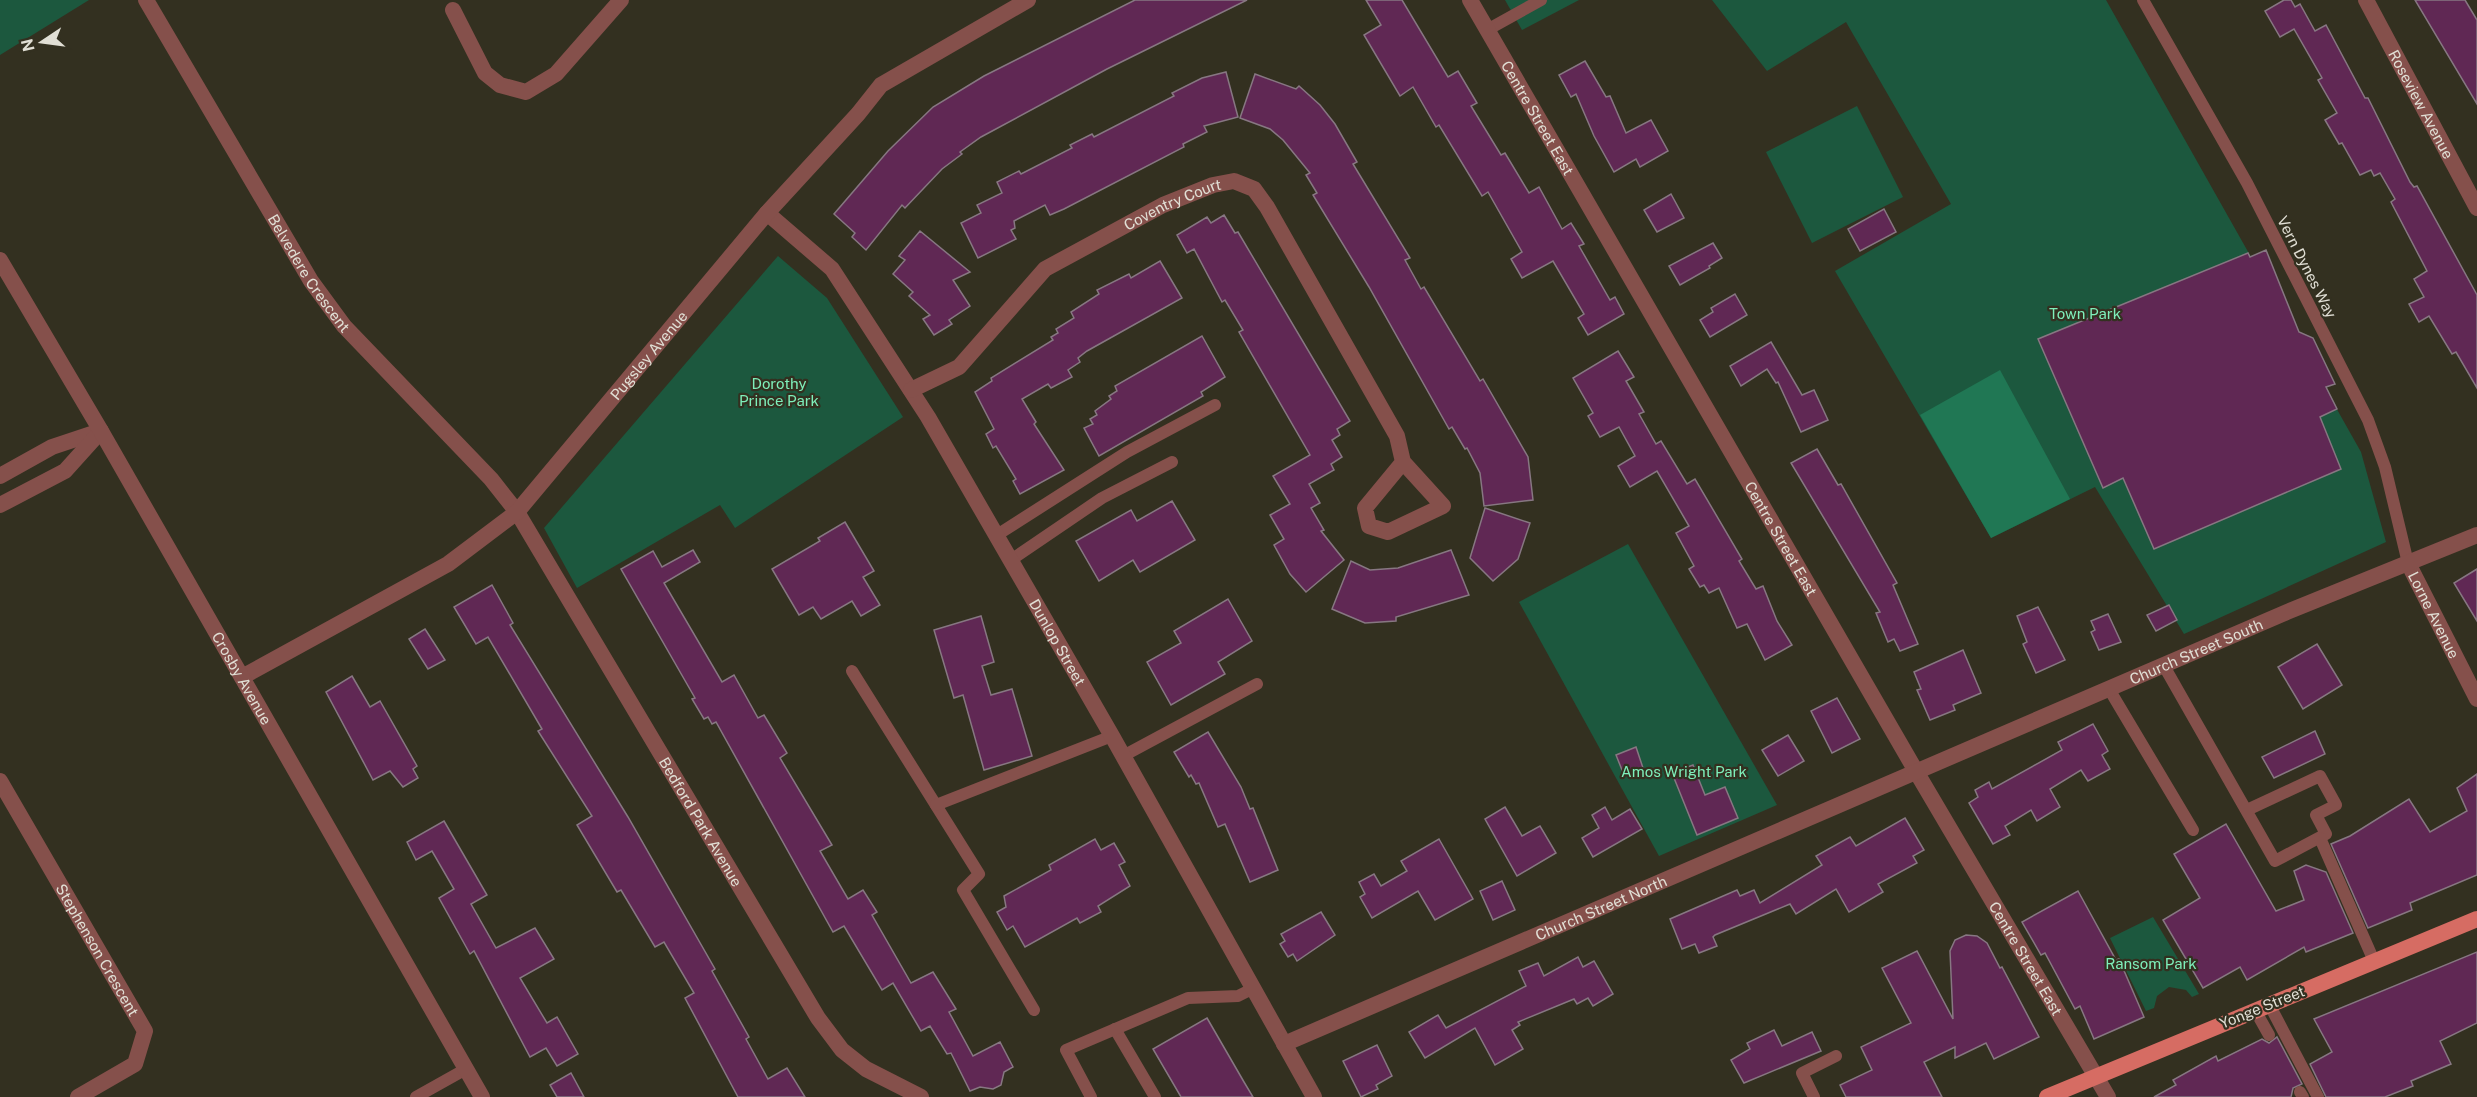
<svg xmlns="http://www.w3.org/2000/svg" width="2477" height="1097" font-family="'Public Sans',sans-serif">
<rect width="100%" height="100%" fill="#333020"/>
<g fill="#1c583e">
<polygon points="0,0 89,0 0,55"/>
<polygon points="1505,0 1579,0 1522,30"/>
<polygon points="1712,0 2106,0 2361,452 2386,542 2184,634 2095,487 1991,538 1835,271 1951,204 1846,22 1767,71"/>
<polygon points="1857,106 1903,197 1812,243 1766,152"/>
<polygon points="778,256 827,298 903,417 735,528 720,505 577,588 544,528"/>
<polygon points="1628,544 1777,805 1659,856 1519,602"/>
<polygon points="2153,917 2199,994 2192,997 2186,990 2169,987 2157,996 2154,1008 2146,1011 2110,938"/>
</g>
<polygon fill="#207754" points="2000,370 2070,499 1991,538 1920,415"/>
<g fill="#602854" stroke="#877782" stroke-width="1.5">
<polygon points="1135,0 1247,0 1107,69 981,137 960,152 962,154 942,169 905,208 902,205 866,250 852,237 855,233 834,214 888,151 933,107 984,76"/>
<polygon points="1366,0 1402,0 1448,77 1458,71 1477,103 1471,106 1501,155 1505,153 1529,193 1539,187 1562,229 1571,223 1584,244 1579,246 1610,300 1615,297 1624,314 1588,335 1578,318 1584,314 1553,261 1522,278 1511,259 1522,252 1488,192 1482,196 1439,125 1436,127 1413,87 1400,96 1364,35 1381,25"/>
<polygon points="2284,0 2291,0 2295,7 2300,4 2315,31 2326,25 2365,98 2368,98 2410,182 2414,187 2417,186 2477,295 2477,388 2456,352 2452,354 2429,316 2419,322 2409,304 2424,297 2414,279 2427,271 2391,202 2395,199 2380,173 2374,176 2371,170 2360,175 2342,143 2339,144 2325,120 2337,113 2318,80 2322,78 2294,29 2280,37 2265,11"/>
<polygon points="2415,0 2465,0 2477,20 2477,104"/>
<polygon points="1585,61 1606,97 1610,96 1626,133 1651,120 1668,151 1640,167 1636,159 1614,172 1594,136 1576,94 1571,97 1559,75"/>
<polygon points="1226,72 1238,117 1204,126 1207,132 1183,144 1184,147 1064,209 1050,215 1045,205 1014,221 1015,228 1011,230 1016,239 978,258 961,223 981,213 977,205 1002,193 997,182 1019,171 1021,174 1072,148 1070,145 1092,134 1094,137 1174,96 1172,93 1202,78"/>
<polygon points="1255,74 1296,89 1299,86 1320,105 1335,124 1357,162 1353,164 1410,258 1405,260 1421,289 1424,287 1480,381 1483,379 1528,457 1533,500 1484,506 1480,473 1467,448 1465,449 1452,427 1449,429 1369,287 1313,195 1317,193 1306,175 1310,173 1283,140 1270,129 1240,118"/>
<polygon points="1671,194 1684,218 1657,232 1644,210"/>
<polygon points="1884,209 1896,232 1860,251 1848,229"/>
<polygon points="1224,215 1235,233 1238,232 1350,421 1337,429 1340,435 1332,440 1342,457 1331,464 1334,470 1309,484 1320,503 1311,508 1324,530 1321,531 1344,560 1306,592 1290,574 1274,545 1284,539 1270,515 1290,504 1273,476 1310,455 1239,332 1243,330 1225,300 1222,302 1194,249 1187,253 1177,235 1207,217 1211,223"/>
<polygon points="920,231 970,272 953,280 970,306 949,320 952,324 934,335 923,319 930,315 909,296 913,292 893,274 905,260 899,256"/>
<polygon points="1713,243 1722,258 1709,266 1710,268 1680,285 1669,266"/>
<polygon points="2266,250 2299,332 2313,338 2335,384 2326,387 2337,409 2320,417 2341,469 2154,549 2123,478 2103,488 2038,339 2248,253 2250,257"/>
<polygon points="1160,261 1182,298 1087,351 1078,358 1080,362 1068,370 1072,377 1051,388 1048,384 1022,399 1036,422 1034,424 1064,470 1020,494 1013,481 1016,479 996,446 993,448 986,434 994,429 975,392 992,381 991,378 1053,340 1051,337 1058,333 1056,329 1074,318 1071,312 1099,294 1097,290 1129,274 1131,278"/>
<polygon points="1735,294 1747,315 1710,337 1700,320 1713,312 1711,308"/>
<polygon points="1202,336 1225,377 1201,392 1203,396 1099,456 1084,428 1093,424 1090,419 1097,415 1095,411 1111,399 1109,396 1117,391 1115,386"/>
<polygon points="1771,342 1802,395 1814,390 1828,420 1801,432 1778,382 1776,383 1767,369 1741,386 1730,366"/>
<polygon points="1618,351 1634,377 1626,381 1644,412 1639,414 1656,444 1661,441 1687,484 1695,479 1742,559 1739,561 1756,589 1763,586 1777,621 1792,645 1765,660 1747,624 1737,628 1719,588 1709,593 1704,585 1700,587 1689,569 1694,566 1676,533 1689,526 1657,471 1630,487 1618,466 1635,456 1619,427 1600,437 1588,416 1593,413 1573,378"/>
<polygon points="1817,449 1838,485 1841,484 1897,583 1893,585 1918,644 1900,651 1894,639 1888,642 1876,613 1880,612 1791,463"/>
<polygon points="1172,501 1195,540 1140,572 1133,560 1099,581 1076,541 1131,510 1137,521"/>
<polygon points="1485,508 1530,523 1518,559 1493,581 1470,558"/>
<polygon points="845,522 874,571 863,577 880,605 861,616 852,601 821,619 813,607 799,615 772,569 820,541 818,538"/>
<polygon points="693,550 700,562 664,583 722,682 734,675 758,718 764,715 787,753 780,758 832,845 820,851 848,899 863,890 877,912 872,915 911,983 933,972 956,1009 949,1012 973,1056 1000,1042 1013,1067 1004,1072 1001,1085 993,1089 980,1087 970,1091 951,1053 947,1054 930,1026 921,1031 893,983 882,990 844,926 833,932 716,722 712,724 708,717 704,719 692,699 695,698 621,569 653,551 662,567"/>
<polygon points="1451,550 1469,595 1396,617 1396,621 1365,623 1332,609 1351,561 1370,570 1398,568"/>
<polygon points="2477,569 2477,621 2454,583"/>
<polygon points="492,585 513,623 510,625 628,817 715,969 712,971 749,1037 746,1039 768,1079 787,1068 805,1097 738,1097 685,998 694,993 664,942 655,947 621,890 617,892 577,825 592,816 538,731 542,729 488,637 476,644 454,607"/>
<polygon points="1228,599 1252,641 1218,662 1225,674 1171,705 1147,662 1181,643 1174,631"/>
<polygon points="2169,605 2177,620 2156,631 2147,615"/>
<polygon points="2038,607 2065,660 2036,673 2023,644 2027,642 2017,616"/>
<polygon points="2108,614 2121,642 2099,650 2091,632 2095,630 2091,621"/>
<polygon points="981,616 994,662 982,666 991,695 1012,689 1032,756 984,770 963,695 954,698 934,630"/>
<polygon points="425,629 445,660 428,669 409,639"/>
<polygon points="2317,644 2342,685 2303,709 2278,667"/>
<polygon points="1963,650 1981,693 1953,705 1955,710 1930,720 1917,690 1921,689 1914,672"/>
<polygon points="352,676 370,707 380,701 417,766 413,769 418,778 403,787 390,771 373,780 326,692"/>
<polygon points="1837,698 1860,739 1832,753 1811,711"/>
<polygon points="2093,724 2108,751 2102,755 2110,769 2088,781 2081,770 2050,789 2060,807 2037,821 2031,810 2005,826 2010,835 1993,844 1969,803 1978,797 1975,790 1989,782 1992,789 2062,750 2058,742"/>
<polygon points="2315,731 2325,754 2274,778 2262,757"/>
<polygon points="1208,732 1241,787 1250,809 1253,808 1278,870 1250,882 1225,824 1218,827 1199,783 1196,784 1191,775 1189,777 1174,752"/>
<polygon points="1788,735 1804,761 1778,776 1762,750"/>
<polygon points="1636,747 1643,768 1624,775 1616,755"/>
<polygon points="1693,765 1705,795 1725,787 1738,818 1697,835 1672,773"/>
<polygon points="2477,774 2477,875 2410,903 2412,910 2368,928 2331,844 2350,836 2409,799 2430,832 2467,811 2457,788"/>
<polygon points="1505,807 1522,836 1540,826 1556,853 1517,876 1485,819"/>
<polygon points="1605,807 1612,820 1630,809 1642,829 1593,857 1582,838 1599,828 1592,815"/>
<polygon points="1905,818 1924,850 1913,856 1917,863 1878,884 1883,892 1849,912 1836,889 1796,914 1790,904 1715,935 1713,937 1717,946 1699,953 1695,944 1682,949 1670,919 1737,890 1740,896 1754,890 1760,903 1822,865 1816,856 1850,837 1856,846"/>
<polygon points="444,821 487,895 471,904 496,948 535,928 554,959 520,978 547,1023 557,1017 578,1054 557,1066 546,1048 530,1057 474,951 470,954 439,898 454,889 432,851 416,860 407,842"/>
<polygon points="2226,824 2276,911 2304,900 2294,871 2306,865 2326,872 2353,933 2306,952 2304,947 2247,980 2240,967 2203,988 2163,920 2200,898 2174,854"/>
<polygon points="1095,839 1101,850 1114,843 1125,862 1119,865 1130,886 1098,906 1101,912 1080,923 1077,918 1025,947 1013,926 1007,930 997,912 1006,907 1004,896 1051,870 1049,865"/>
<polygon points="1439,839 1473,899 1435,920 1418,891 1372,918 1360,897 1365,894 1359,882 1374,874 1381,886 1407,871 1401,861"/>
<polygon points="1502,881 1515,910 1493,920 1480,891"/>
<polygon points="2078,891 2116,960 2119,959 2144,1017 2094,1039 2080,1006 2075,1009 2045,953 2041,955 2022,922"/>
<polygon points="1321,912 1335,935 1297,961 1293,954 1288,957 1280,944 1285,941 1281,934"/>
<polygon points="1966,935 1977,936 1987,943 2000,968 2002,967 2039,1037 1994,1059 1986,1043 1955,1058 1955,1047 1924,1062 1942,1097 1846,1097 1840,1085 1872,1070 1861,1047 1911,1023 1882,968 1917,951 1953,1019 1950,951 1955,940"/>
<polygon points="2477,952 2477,1023 2440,1041 2451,1064 2411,1081 2413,1086 2385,1097 2326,1097 2310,1064 2332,1052 2314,1019"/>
<polygon points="1578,957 1583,967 1594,961 1613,994 1593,1006 1588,998 1577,1004 1574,999 1518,1022 1520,1025 1512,1030 1523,1049 1495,1065 1475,1028 1425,1058 1409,1032 1438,1015 1446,1028 1526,986 1519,971 1538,963 1544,976"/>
<polygon points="1207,1018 1244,1082 1253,1097 1181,1097 1153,1049"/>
<polygon points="1774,1030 1782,1046 1812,1032 1821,1051 1744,1083 1731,1060 1750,1049 1747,1043"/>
<polygon points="2277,1037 2302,1084 2293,1088 2291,1097 2154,1097 2176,1085 2173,1080 2216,1056 2218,1061 2262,1039 2269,1043"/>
<polygon points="1377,1045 1392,1076 1376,1085 1378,1089 1361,1097 1343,1061"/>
<polygon points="571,1073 584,1097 557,1097 550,1085"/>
</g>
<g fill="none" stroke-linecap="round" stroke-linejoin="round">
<g stroke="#85504b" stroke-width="12">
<polyline points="2143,0 2247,183 2368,420 2385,467 2408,563"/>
<polyline points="1487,30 1541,0"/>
<polyline points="997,535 1127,452 1215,405"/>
<polyline points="1011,560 1102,498 1172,462"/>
<polyline points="2164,666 2275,861 2326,834 2316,815 2336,805 2320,776 2247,810"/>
<polyline points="852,671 979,874 963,890 1034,1010"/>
<polyline points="2109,689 2193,830"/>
<polyline points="1123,756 1257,684"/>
<polyline points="936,805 1112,736"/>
<polyline points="2320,838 2374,961"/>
<polyline points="2269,1004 2318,1097"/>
<polyline points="2255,1010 2269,1035"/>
<polyline points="1115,1029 1155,1097"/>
<polyline points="2300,1092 2303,1097"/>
<polyline points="416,1097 466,1069"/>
<polyline points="1091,1097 1066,1050 1188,998 1238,996 1254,988"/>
<polyline points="1814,1097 1802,1073 1836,1056"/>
</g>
<g stroke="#85504b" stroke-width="16">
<path id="s1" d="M146 0 311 281 344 326 491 479 517 512 818 1018 842 1050 866 1069 921 1097"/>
<path id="s2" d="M1470 0 1917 773 2108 1097"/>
<path id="s3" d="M2366 0 2477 208"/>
<polyline points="453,10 485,73 500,85 526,92 556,74 621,0"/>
<path id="s4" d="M767 213 832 269 928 417 1112 736 1314 1097"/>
<path id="s5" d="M911 390 959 367 1045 269 1163 205 1213 185 1234 181 1254 189 1267 207 1397 436 1403 462 1365 508 1369 526 1388 532 1443 506 1403 462"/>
<polyline points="0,476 52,447 100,431"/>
<polyline points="0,505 65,471 101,431"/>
<path id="s6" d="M2408 563 2477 699"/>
<path id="s7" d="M242 677 448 564 517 512 767 213 858 114 881 85 1028 0"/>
<path id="s8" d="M0 781 145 1031 135 1064 78 1097"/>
<path id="s9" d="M1284 1044 2287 612 2477 535"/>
</g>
<path stroke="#85504b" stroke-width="16" id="s10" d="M0 260 101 431 482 1097"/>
<polyline stroke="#d66c63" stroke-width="16" points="2047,1097 2477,919"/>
</g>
<g text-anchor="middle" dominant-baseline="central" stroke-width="4.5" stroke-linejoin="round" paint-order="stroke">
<g font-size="15" fill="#e1dfd5" stroke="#333020">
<text stroke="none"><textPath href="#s3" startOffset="118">Roseview Avenue</textPath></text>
<text stroke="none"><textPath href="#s2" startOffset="136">Centre Street East</textPath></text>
<text stroke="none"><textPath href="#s5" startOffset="327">Coventry Court</textPath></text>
<text transform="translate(2307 267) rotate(63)">Vern Dynes Way</text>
<text stroke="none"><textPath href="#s1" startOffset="318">Belvedere Crescent</textPath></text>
<text stroke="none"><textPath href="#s7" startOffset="526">Pugsley Avenue</textPath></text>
<text stroke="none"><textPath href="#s2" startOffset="622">Centre Street East</textPath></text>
<text stroke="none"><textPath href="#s6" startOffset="58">Lorne Avenue</textPath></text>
<text stroke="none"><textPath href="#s4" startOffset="522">Dunlop Street</textPath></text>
<text stroke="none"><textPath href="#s9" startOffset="993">Church Street South</textPath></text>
<text stroke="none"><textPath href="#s10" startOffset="483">Crosby Avenue</textPath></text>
<text stroke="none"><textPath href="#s1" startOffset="996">Bedford Park Avenue</textPath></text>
<text stroke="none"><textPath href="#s9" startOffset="345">Church Street North</textPath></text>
<text stroke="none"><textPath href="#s8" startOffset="195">Stephenson Crescent</textPath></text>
<text stroke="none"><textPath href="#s2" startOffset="1108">Centre Street East</textPath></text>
<text transform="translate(2262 1007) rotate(-22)">Yonge Street</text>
</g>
<g font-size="15" fill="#7eefba" stroke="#333020">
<text x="2085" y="313">Town Park</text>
<text x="779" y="383">Dorothy<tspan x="779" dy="17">Prince Park</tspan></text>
<text x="1684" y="771">Amos Wright Park</text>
<text x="2151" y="963">Ransom Park</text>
</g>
</g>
<g transform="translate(42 42) rotate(257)" stroke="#333020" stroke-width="4.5" paint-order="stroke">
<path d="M0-4.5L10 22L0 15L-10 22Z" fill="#e1dfd5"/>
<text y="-9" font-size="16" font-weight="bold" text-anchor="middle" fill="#e1dfd5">N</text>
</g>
</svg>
